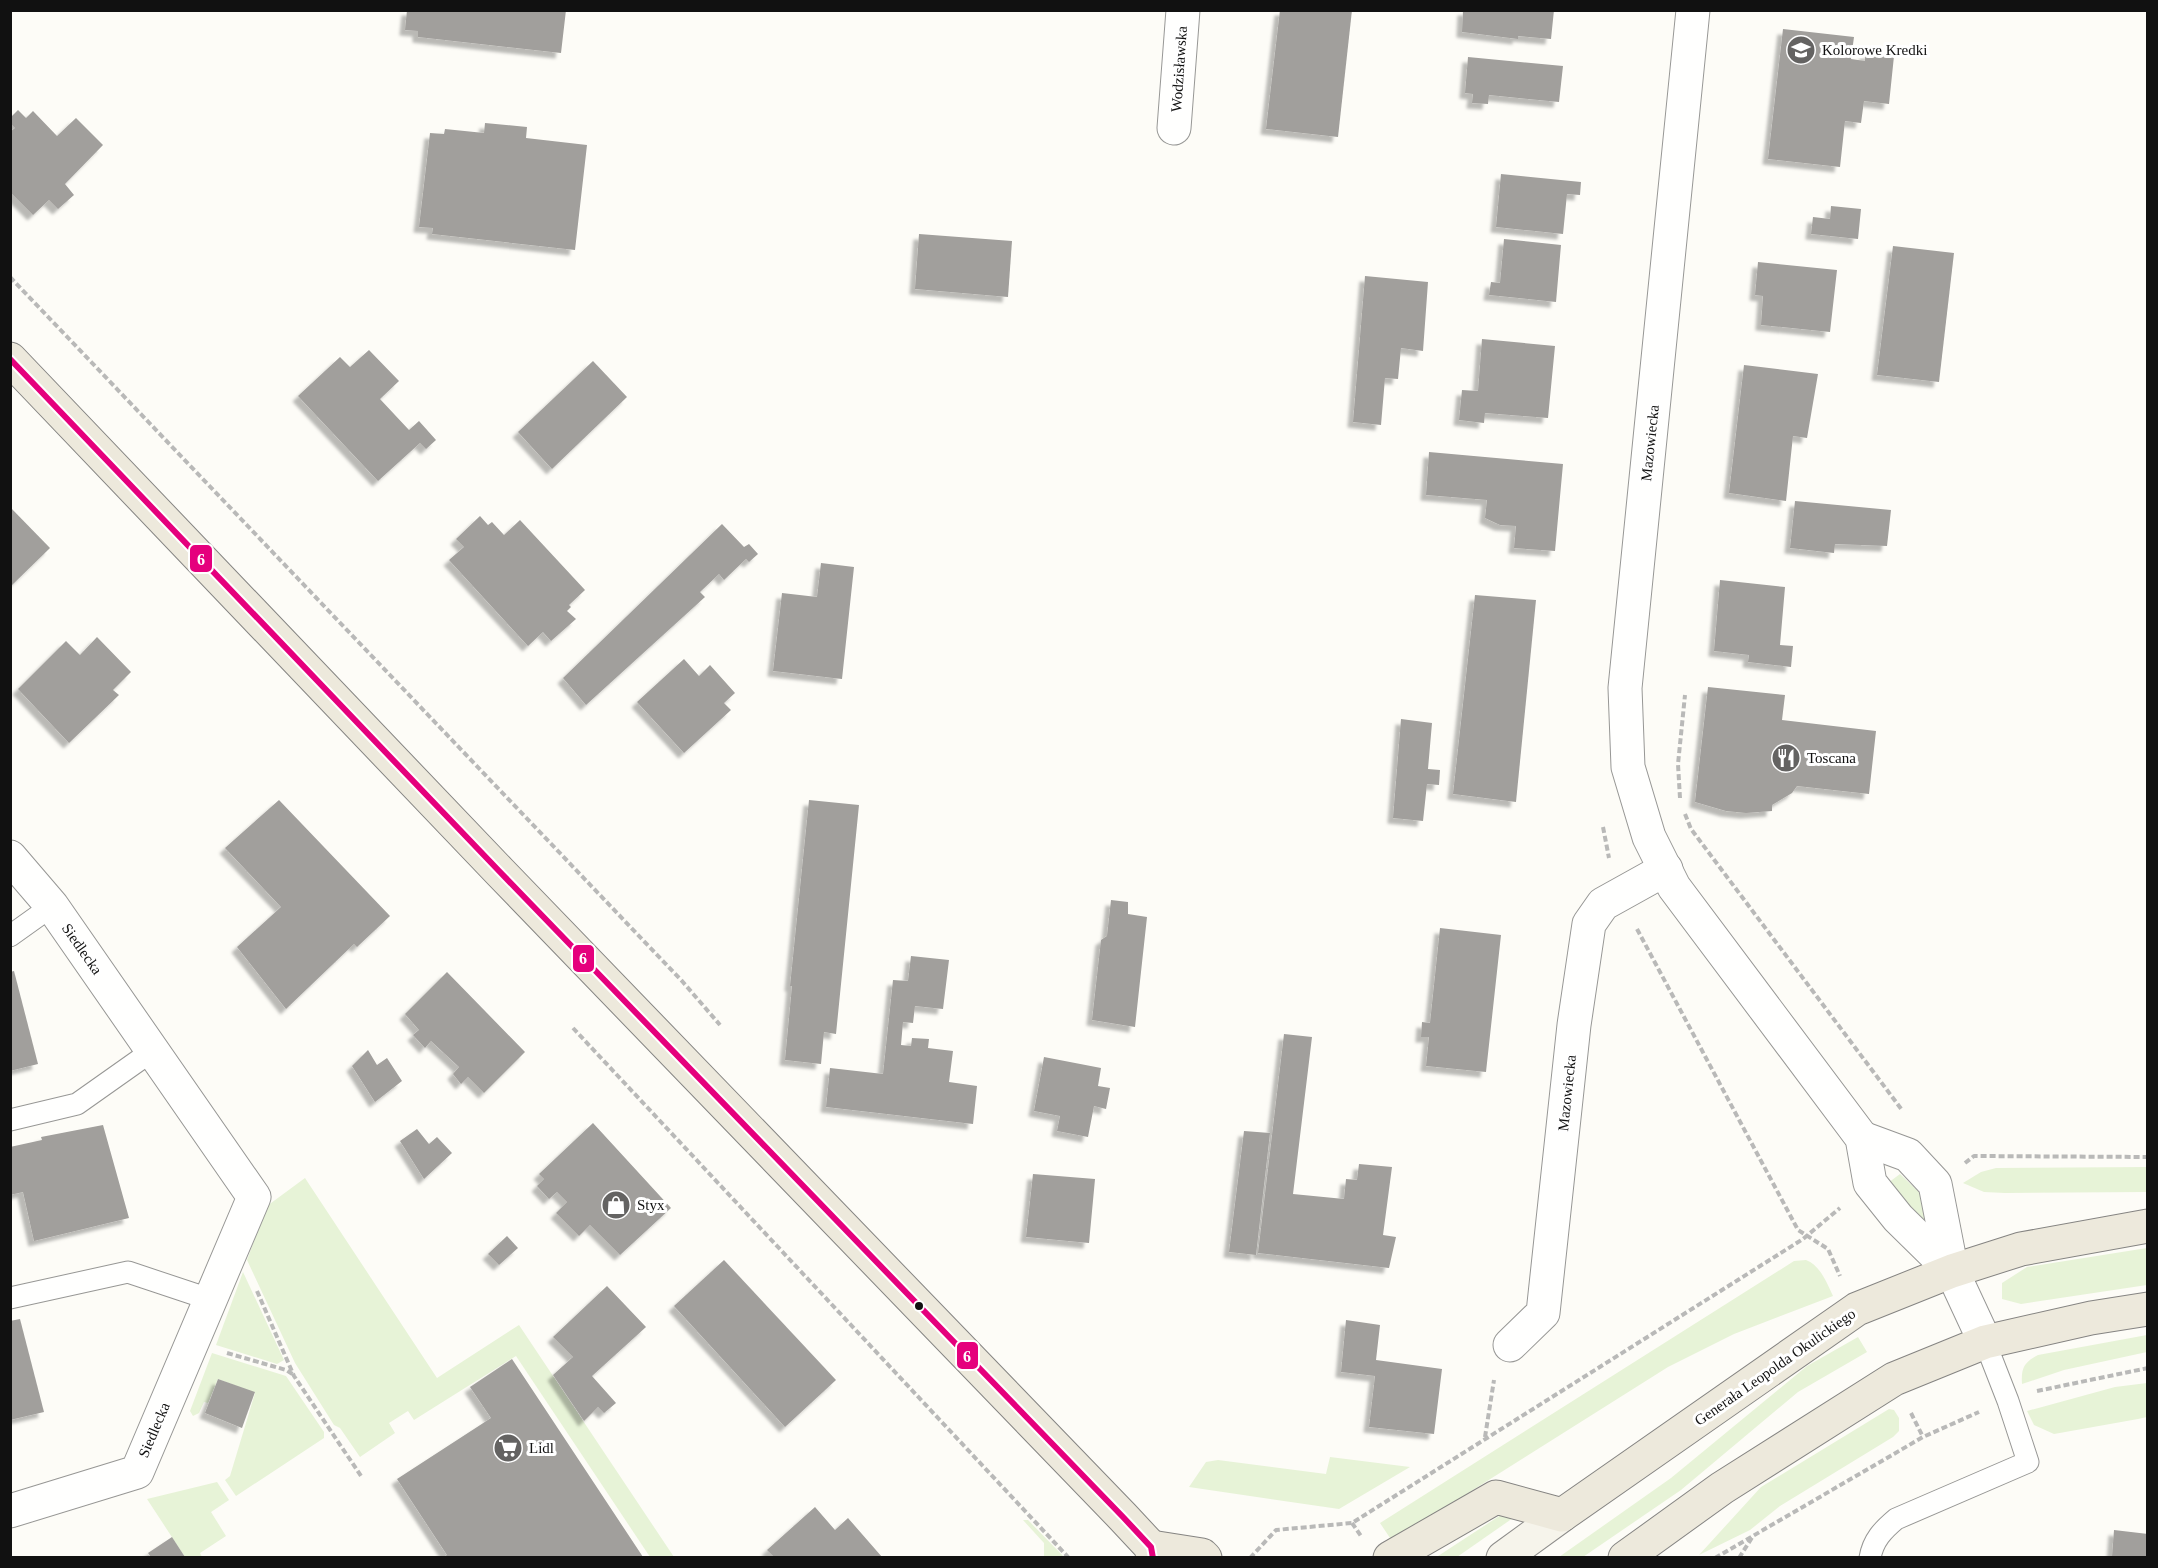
<svg xmlns="http://www.w3.org/2000/svg" width="2158" height="1568" font-family="'Times New Roman',serif">
<defs>
<filter id="shadow"><feDropShadow dx="-5.5" dy="5.5" stdDeviation="1.5" flood-color="#0004"/></filter>
</defs>
<rect width="100%" height="100%" fill="#fdfcf7"/>
<g fill="#e7f3d7">
<polygon points="2147,1167 2147,1192 2005,1193 1984,1192 1963,1183 1981,1172 1996,1168"/>
<polygon points="1900,1174 1924,1197 1941,1247 1888,1183"/>
<polygon points="305,1178 437,1378 519,1325 674,1557 650,1557 516,1356 414,1420 408,1411 389,1423 395,1433 360,1457 340,1428 334,1425 295,1363 247,1260 267,1206"/>
<polygon points="2147,1248 2147,1285 2021,1304 2002,1299 2002,1283 2027,1267"/>
<path d="M1806 1260C1820 1265 1827 1283 1833 1296L1734 1334 1668 1367 1392 1541 1380 1523 1794 1261Z"/>
<polygon points="243,1272 284,1360 277,1364 216,1345"/>
<path d="M2147 1335V1352L2064 1370 2022 1384C2021 1368 2024 1362 2038 1355Z"/>
<polygon points="1858,1337 1867,1352 1798,1392 1681,1490 1583,1557 1559,1557 1671,1478 1807,1366"/>
<polygon points="212,1353 286,1376 324,1432 324,1438 236,1496 225,1480 230,1476 255,1393 218,1379 208,1403 204,1402 199,1413 193,1416 190,1411"/>
<polygon points="2147,1383 2147,1417 2138,1419 2054,1434 2034,1425 2027,1411 2115,1387"/>
<polygon points="1889,1409 1894,1410 1899,1418 1899,1431 1893,1437 1780,1506 1750,1530 1699,1555 1761,1487"/>
<polygon points="1330,1457 1410,1467 1339,1509 1189,1487 1206,1462 1218,1460 1326,1474"/>
<polygon points="217,1482 229,1500 211,1512 226,1536 200,1553 202,1557 185,1557 147,1499"/>
<polygon points="1507,1511 1513,1518 1457,1557 1435,1558"/>
<polygon points="1023,1520 1028,1520 1064,1557 1044,1557 1044,1543"/>
</g>
<g fill="#a19f9c" filter="url(#shadow)">
<polygon points="407,10 566,10 561,53 418,37 418,31 405,30"/>
<polygon points="1280,10 1352,10 1338,137 1266,129"/>
<polygon points="1463,10 1554,10 1551,39 1518,36 1518,39 1462,32"/>
<polygon points="1783,29 1854,37 1851,59 1865,61 1865,53 1894,56 1889,104 1864,101 1861,123 1845,121 1840,167 1768,159"/>
<polygon points="1468,57 1563,66 1559,102 1489,95 1488,104 1472,103 1473,94 1465,93"/>
<polygon points="18,110 26,118 33,111 57,136 76,118 103,145 65,184 74,195 58,209 49,200 33,215 10,192 10,132 15,128 10,123 10,118"/>
<polygon points="485,123 527,127 526,138 587,145 575,250 432,234 433,228 419,227 430,133 444,134 445,129 484,133"/>
<polygon points="1501,174 1581,182 1580,195 1567,194 1563,234 1496,227"/>
<polygon points="1831,206 1861,209 1858,239 1811,234 1813,217 1830,219"/>
<polygon points="919,234 1012,241 1008,297 915,289"/>
<polygon points="1504,239 1561,245 1556,302 1489,295 1491,282 1500,283"/>
<polygon points="1893,246 1954,253 1939,382 1877,375"/>
<polygon points="1758,262 1837,270 1830,332 1761,325 1763,296 1755,295"/>
<polygon points="1365,276 1428,282 1423,351 1401,348 1398,379 1385,378 1381,425 1353,422"/>
<polygon points="1482,339 1555,346 1548,418 1485,413 1484,423 1459,420 1462,390 1478,391"/>
<polygon points="369,350 399,381 380,399 409,430 419,421 436,440 426,449 420,443 378,481 298,396 340,357 350,367"/>
<polygon points="593,361 627,397 552,469 518,432"/>
<polygon points="1744,365 1818,374 1807,438 1793,436 1786,501 1729,493"/>
<polygon points="1429,452 1563,464 1555,551 1514,548 1516,526 1500,525 1485,518 1487,500 1426,495"/>
<polygon points="1795,501 1891,510 1887,546 1835,544 1834,553 1790,548"/>
<polygon points="10,507 50,548 10,587"/>
<polygon points="480,516 488,525 492,522 504,535 520,520 585,590 569,605 571,607 567,611 576,619 551,641 543,632 528,646 449,560 464,547 456,539"/>
<polygon points="722,524 744,547 749,544 758,554 749,562 746,559 724,580 719,574 700,592 705,597 586,705 563,678"/>
<polygon points="821,563 854,567 842,679 773,671 782,593 817,597"/>
<polygon points="1720,580 1785,587 1780,645 1793,646 1791,667 1748,662 1749,655 1714,651"/>
<polygon points="1475,595 1536,600 1516,802 1453,794"/>
<polygon points="97,637 131,672 113,690 119,695 69,743 18,689 66,641 80,655"/>
<polygon points="684,659 699,676 710,665 735,693 724,703 731,710 684,753 637,702"/>
<polygon points="1708,687 1785,695 1782,720 1876,731 1869,794 1797,786 1792,793 1772,805 1772,811 1746,813 1726,811 1695,802"/>
<polygon points="1401,719 1432,723 1428,769 1440,770 1439,785 1427,784 1423,821 1393,818"/>
<polygon points="279,800 390,916 357,947 354,944 286,1009 237,947 281,907 225,848"/>
<polygon points="809,800 859,805 836,1034 824,1032 821,1064 785,1060 792,986 790,986"/>
<polygon points="1111,900 1128,902 1128,914 1147,917 1135,1027 1092,1020 1101,940 1107,936"/>
<polygon points="1440,928 1501,935 1486,1072 1426,1066 1429,1037 1421,1037 1422,1022 1430,1023"/>
<polygon points="911,956 949,960 943,1009 915,1006 913,1023 903,1022 901,1045 911,1046 912,1038 929,1039 928,1048 953,1051 949,1082 977,1086 973,1124 826,1107 830,1068 883,1074 893,980 908,981"/>
<polygon points="14,971 38,1064 10,1071 10,972"/>
<polygon points="447,972 525,1052 484,1093 468,1077 461,1084 453,1074 459,1067 431,1041 425,1048 413,1035 419,1030 405,1014"/>
<polygon points="1284,1034 1312,1037 1293,1194 1344,1199 1346,1179 1357,1180 1359,1164 1392,1167 1383,1235 1396,1237 1389,1268 1258,1253"/>
<polygon points="368,1050 377,1065 387,1058 402,1081 375,1102 352,1066"/>
<polygon points="1044,1057 1101,1068 1098,1086 1110,1088 1106,1109 1094,1106 1088,1137 1057,1131 1060,1116 1034,1111"/>
<polygon points="593,1123 671,1208 620,1255 590,1225 579,1236 556,1213 567,1202 557,1192 549,1199 537,1186 544,1179 539,1174"/>
<polygon points="103,1125 129,1218 34,1241 23,1192 10,1195 10,1147 42,1140 41,1137"/>
<polygon points="417,1129 429,1144 437,1137 452,1153 424,1179 400,1141"/>
<polygon points="1244,1131 1270,1133 1256,1255 1229,1252"/>
<polygon points="1033,1174 1095,1179 1089,1243 1026,1237"/>
<polygon points="507,1236 518,1248 499,1265 488,1254"/>
<polygon points="724,1260 836,1380 785,1427 674,1306"/>
<polygon points="607,1286 646,1327 592,1376 616,1403 604,1413 598,1407 584,1421 553,1375 573,1357 553,1337"/>
<polygon points="20,1319 44,1412 10,1420 10,1321"/>
<polygon points="1346,1320 1380,1325 1376,1360 1442,1369 1434,1434 1369,1427 1375,1376 1341,1372"/>
<polygon points="512,1359 643,1557 444,1557 447,1555 397,1479 491,1418 470,1387"/>
<polygon points="218,1379 255,1392 242,1428 205,1413"/>
<polygon points="815,1507 835,1530 848,1518 882,1557 774,1557 767,1550"/>
<polygon points="2114,1530 2148,1534 2148,1557 2112,1557"/>
<polygon points="172,1537 185,1557 151,1557 148,1553"/>
</g>
<g fill="none" stroke-linecap="round" stroke-linejoin="round">
<g stroke="#979795" stroke-width="23">
<g id="service">
<polyline points="10,936 52,906"/>
<polyline points="10,1120 77,1104 152,1051"/>
<polyline points="10,1298 128,1272 209,1299"/>
<path d="M1870 1558C1873 1540 1883 1530 1896 1519L2028 1462 2008 1401 1985 1342"/>
</g>
</g>
<g stroke="#979795" stroke-width="35">
<g id="minor">
<polyline points="1693,10 1625,688 1628,767 1649,837 1674,887 1862,1138 1870,1183 1898,1218 1952,1271"/>
<polyline points="1174,128 1183,10"/>
<polyline points="10,857 52,906 254,1197 137,1472 10,1511"/>
<polyline points="1862,1138 1908,1155 1935,1184 1952,1271 1985,1342"/>
<polyline points="1510,1345 1543,1313 1574,1025 1589,924 1603,904 1666,869"/>
</g>
</g>
<g stroke="#8e8d8b" stroke-width="35">
<polyline id="secondary" points="1503,1558 1562,1515"/>
</g>
<g stroke="#858482" stroke-width="35">
<g id="primary">
<polyline points="10,359 500,872 1123,1517 1151,1547 1153,1558"/>
<polyline points="1151,1547 1202,1555 1205,1558"/>
<polyline points="1390,1558 1496,1497 1562,1515 1857,1309 1952,1271 2021,1249 2148,1226"/>
<polyline points="1625,1558 1722,1488 1894,1379 1985,1342 2091,1318 2148,1309"/>
</g>
</g>
<g stroke="#b9b9b8" stroke-width="4" stroke-dasharray="6 3" stroke-linecap="butt">
<polyline points="10,277 682,981 720,1025"/>
<polyline points="1680,798 1678,764 1685,695"/>
<polyline points="1685,814 1691,829 1902,1110"/>
<polyline points="1603,827 1609,858"/>
<polyline points="1637,929 1798,1230 1828,1249 1840,1276"/>
<polyline points="573,1028 1069,1558"/>
<polyline points="1965,1163 1974,1156 2148,1157"/>
<polyline points="257,1291 294,1376 361,1476"/>
<polyline points="227,1353 286,1370 294,1375"/>
<polyline points="2037,1391 2148,1368"/>
<polyline points="1911,1413 1923,1437"/>
<polyline points="1485,1437 1494,1380"/>
<polyline points="1352,1523 1361,1536"/>
<polyline points="1250,1558 1276,1530 1352,1523 1803,1239 1840,1208"/>
<polyline points="1715,1558 1923,1437 1979,1412"/>
<polyline points="1739,1558 1753,1536"/>
</g>
<use href="#service" stroke="#fffffe" stroke-width="21"/>
<use href="#minor" stroke="#fffffe" stroke-width="33"/>
<use href="#secondary" stroke="#f6f4eb" stroke-width="33"/>
<use href="#primary" stroke="#ede9dc" stroke-width="33"/>
<g stroke="#fff" stroke-width="10">
<polyline id="bus-1" points="10,359 500,872 1123,1517 1151,1547 1153,1558"/>
</g>
<use href="#bus-1" stroke="#e5007d" stroke-width="6"/>
</g>
<defs>
<g id="school-disc" transform="scale(1.5)"><circle r="9.5" fill="#646362" stroke="#fff"/><path d="M0-5L7-2L0 1L-7-2ZM-4 1L0 2.5L4 1V4Q0 6-4 4Z" fill="#fff"/></g>
<g id="restaurant-disc" transform="scale(1.5)"><circle r="9.5" fill="#646362" stroke="#fff"/><path d="M-5-6h1v4h1v-4h1v4h1v-4h1v5L-1.5 .5V6h-2V.5L-5-1ZM5-6V6H3V1.5H1.5Q1.5-4 5-6Z" fill="#fff"/></g>
<g id="shop-disc" transform="scale(1.5)"><circle r="9.5" fill="#646362" stroke="#fff"/><path d="M-5-2.5h2.3a2.7 3.5 0 0 1 5.4 0H5L5.5 6h-11ZM-1.5-2.5h3a1.5 2.3 0 0 0-3 0Z" fill="#fff"/></g>
<g id="supermarket-disc" transform="scale(1.5)"><circle r="9.5" fill="#646362" stroke="#fff"/><path d="M-6-5.5h2.5l.6 2H6L4.5 2H-2.5L-4.4-4H-6ZM-1.5 3.2a1.3 1.3 0 1 0 .1 0ZM3 3.2a1.3 1.3 0 1 0 .1 0Z" fill="#fff"/></g>
</defs>
<g fill-rule="evenodd">
<use href="#school-disc" x="1801" y="50"/>
<use href="#restaurant-disc" x="1786" y="758"/>
<use href="#shop-disc" x="616" y="1205"/>
<use href="#supermarket-disc" x="508" y="1448"/>
</g>
<circle fill="#111" stroke="#fff" stroke-width="2" cx="919" cy="1306" r="5"/>
<g text-anchor="middle" dominant-baseline="central" stroke-width="6" stroke-linejoin="round" paint-order="stroke">
<g font-size="15" fill="#111" stroke="#fff" text-anchor="start">
<text x="1822" y="50">Kolorowe Kredki</text>
<text x="1807" y="758">Toscana</text>
<text x="637" y="1205">Styx</text>
<text x="529" y="1448">Lidl</text>
</g>
<g font-size="15" fill="#111" stroke="#fff">
<text transform="translate(1179 69) rotate(-86)">Wodzisławska</text>
<text transform="translate(1650 443) rotate(-84)">Mazowiecka</text>
<text transform="translate(82 949) rotate(55)">Siedlecka</text>
<text transform="translate(1567 1093) rotate(-84)">Mazowiecka</text>
<text transform="translate(1775 1367) rotate(-35)">Generała Leopolda Okulickiego</text>
<text transform="translate(154 1430) rotate(-67)">Siedlecka</text>
</g>
</g>
<g stroke="#fff" stroke-width="2">
<rect x="189" y="544" width="24" height="29" rx="6" fill="#e5007d"/>
<rect x="572" y="944" width="23" height="29" rx="6" fill="#e5007d"/>
<rect x="956" y="1341" width="23" height="29" rx="6" fill="#e5007d"/>
</g>
<g font-size="16" text-anchor="middle" font-weight="bold" fill="#fff">
<text x="201" y="565">6</text>
<text x="583" y="964">6</text>
<text x="967" y="1362">6</text>
</g>
<rect width="2158" height="1568" fill="none" stroke="#111111" stroke-width="24"/>
</svg>
